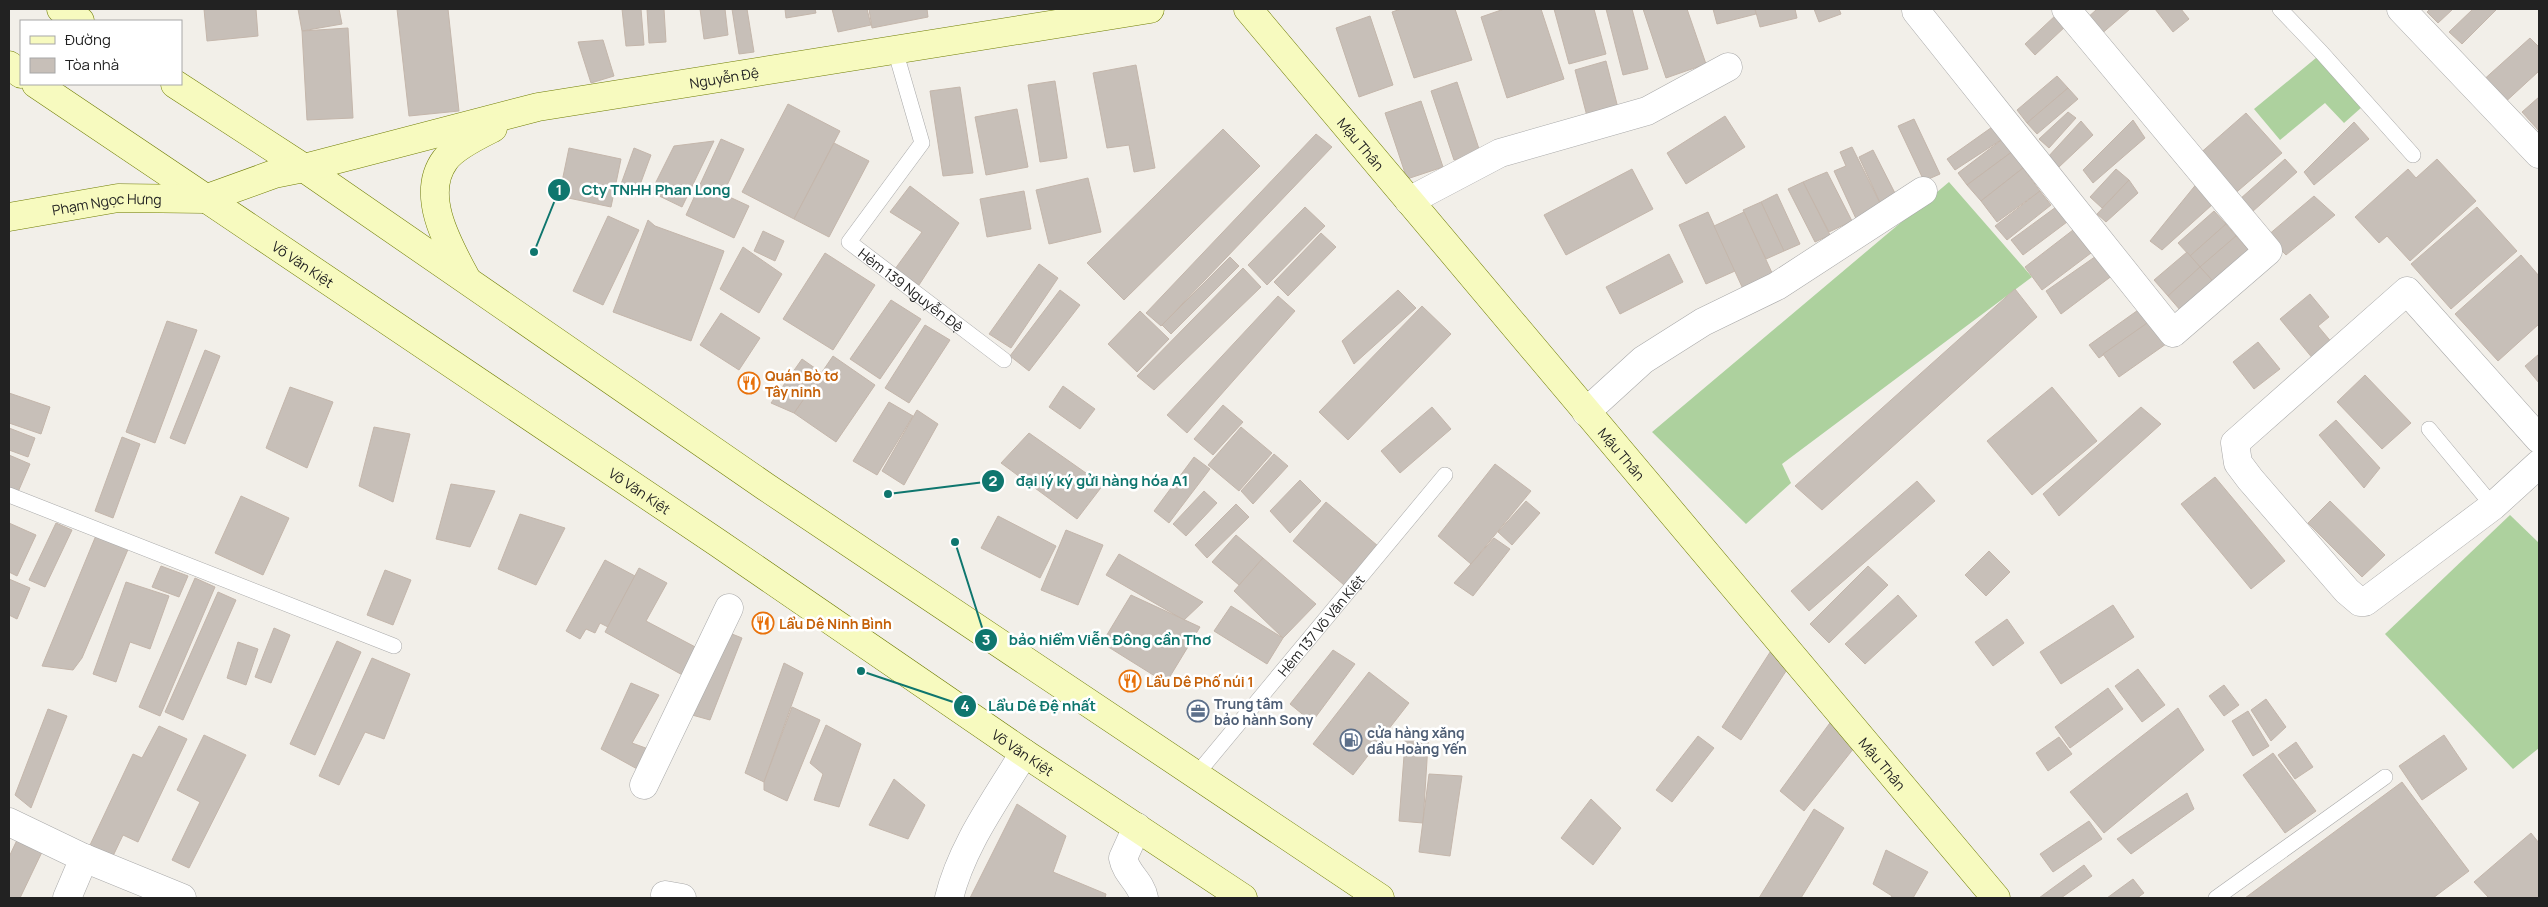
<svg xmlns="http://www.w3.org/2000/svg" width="2548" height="907" font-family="Manrope,sans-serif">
<rect width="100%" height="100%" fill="#f2efe9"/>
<g fill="#add19e">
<polygon points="2322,53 2362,107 2344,123 2325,103 2280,140 2254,109"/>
<polygon points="1949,182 2032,277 1782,464 1791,483 1746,524 1652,432"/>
<polygon points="2510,515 2539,543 2539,748 2513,769 2385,634"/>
</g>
<g fill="#c7bfb8" stroke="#c4b6ab">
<polygon points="204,9 256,9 258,36 207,41"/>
<polygon points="298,9 339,9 342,24 302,31"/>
<polygon points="397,9 448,9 459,111 409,116"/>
<polygon points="622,9 641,9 644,45 626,46"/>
<polygon points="647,9 664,9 666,42 649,43"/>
<polygon points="700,9 725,9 728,35 704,39"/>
<polygon points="732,9 747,9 754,52 739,54"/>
<polygon points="785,9 815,9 816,13 786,18"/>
<polygon points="832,9 867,9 871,25 838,32"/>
<polygon points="869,9 927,9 928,17 872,28"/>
<polygon points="1401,9 1455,9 1472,60 1414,78 1392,12"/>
<polygon points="1504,9 1541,9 1564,79 1507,98 1481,17"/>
<polygon points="1554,9 1594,9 1606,54 1569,64"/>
<polygon points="1606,9 1632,9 1648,69 1623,75"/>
<polygon points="1643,9 1687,9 1706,64 1666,78"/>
<polygon points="1713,9 1755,9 1756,14 1717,24"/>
<polygon points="1755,9 1795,9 1797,18 1760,27"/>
<polygon points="1814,9 1839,9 1841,14 1819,22"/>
<polygon points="2097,9 2130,9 2099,36 2085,20"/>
<polygon points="2155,9 2181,9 2189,19 2173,32"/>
<polygon points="2430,9 2453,9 2438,23 2427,12"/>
<polygon points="2473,9 2497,9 2462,44 2449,32"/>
<polygon points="2057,14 2067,25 2035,55 2025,44"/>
<polygon points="1370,16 1393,85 1359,97 1336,28"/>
<polygon points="348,28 353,118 307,120 302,31"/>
<polygon points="2530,38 2539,47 2539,71 2501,106 2480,83"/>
<polygon points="603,40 614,76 591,83 578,42"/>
<polygon points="1606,61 1619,112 1588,120 1575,70"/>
<polygon points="1136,65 1155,168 1134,172 1129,145 1107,148 1093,73"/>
<polygon points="2057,76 2068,88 2027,123 2017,110"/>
<polygon points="1055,81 1067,158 1040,162 1028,85"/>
<polygon points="1457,82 1480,152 1454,160 1431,91"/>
<polygon points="960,87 973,173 943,176 930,91"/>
<polygon points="2068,88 2078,99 2037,134 2027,123"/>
<polygon points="2539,97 2539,131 2522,112"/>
<polygon points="1421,101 1443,167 1407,179 1385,113"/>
<polygon points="788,104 840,131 794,219 742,192"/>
<polygon points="1017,109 1028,167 986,175 975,117"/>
<polygon points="2068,112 2076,118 2049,148 2039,139"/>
<polygon points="2246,113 2282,153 2232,196 2197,156"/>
<polygon points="1725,116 1745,147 1686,184 1667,153"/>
<polygon points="1914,119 1940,174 1924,181 1898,126"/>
<polygon points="2133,120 2145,138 2093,183 2083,170"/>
<polygon points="2081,121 2093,135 2059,167 2047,158"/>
<polygon points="2354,122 2369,139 2314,185 2304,172"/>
<polygon points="1995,125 2004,138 1955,170 1947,159"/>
<polygon points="1223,129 1260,166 1124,300 1087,263"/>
<polygon points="1316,134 1332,147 1161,326 1146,313"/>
<polygon points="2004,138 2013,151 1967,185 1958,173"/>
<polygon points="721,139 744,149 723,194 749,206 734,238 686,215"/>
<polygon points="714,141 682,207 651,192 674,146"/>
<polygon points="834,143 869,161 829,237 794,219"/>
<polygon points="1852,147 1883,209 1858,223 1834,171 1846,166 1840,152"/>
<polygon points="569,148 621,159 611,207 559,196"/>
<polygon points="634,148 651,155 637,193 620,187"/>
<polygon points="1873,150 1899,201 1883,209 1859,157"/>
<polygon points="2013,151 2023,168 1981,201 1967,185"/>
<polygon points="2285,159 2297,172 2252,212 2240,199"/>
<polygon points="2437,159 2476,201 2410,261 2387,236 2379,243 2355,217 2408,169 2416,178"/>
<polygon points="2023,168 2040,191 1997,222 1981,201"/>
<polygon points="1632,169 1653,209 1566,255 1544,215"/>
<polygon points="2116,169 2129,180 2102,208 2090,197"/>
<polygon points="1827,172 1852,221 1829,232 1803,182"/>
<polygon points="1088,178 1101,232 1049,244 1036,190"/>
<polygon points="2129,180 2138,193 2106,222 2097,214"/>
<polygon points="1803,182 1830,235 1815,242 1788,189"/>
<polygon points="2198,182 2213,204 2162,250 2150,241"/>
<polygon points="910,186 959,223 919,285 895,269 922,232 890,212"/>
<polygon points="1024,191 1031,229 987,237 980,199"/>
<polygon points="2040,191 2051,205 2007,240 1995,226"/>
<polygon points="1777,194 1800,244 1784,251 1761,202"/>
<polygon points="2314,196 2335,215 2286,255 2267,236"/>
<polygon points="1761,202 1784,251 1766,259 1743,210"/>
<polygon points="1305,207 1325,226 1267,285 1248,265"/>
<polygon points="2056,207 2067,222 2023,255 2011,240"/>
<polygon points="2477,207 2517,251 2451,309 2411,264"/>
<polygon points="2214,211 2226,224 2190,256 2178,243"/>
<polygon points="1708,212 1735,271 1706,284 1679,225"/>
<polygon points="1744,212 1773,275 1743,289 1714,226"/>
<polygon points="608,216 639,230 603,305 573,291"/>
<polygon points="648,220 655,226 724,251 691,341 613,312"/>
<polygon points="2226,224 2236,236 2200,267 2190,256"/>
<polygon points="2073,230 2091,253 2042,290 2025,267"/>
<polygon points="763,231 784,241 775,261 754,251"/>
<polygon points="1321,233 1336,247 1288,296 1274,282"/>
<polygon points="2236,236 2256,258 2220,289 2200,267"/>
<polygon points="743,247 782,274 759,313 720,289"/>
<polygon points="2187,252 2200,267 2168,296 2154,280"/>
<polygon points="825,253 875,285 833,350 783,319"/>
<polygon points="1669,254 1683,282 1620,314 1606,287"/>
<polygon points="2099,254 2113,275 2061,314 2046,291"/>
<polygon points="2521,255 2539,276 2539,324 2498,361 2455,314"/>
<polygon points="1230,257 1239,266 1171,334 1162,325"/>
<polygon points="1039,264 1058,278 1011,348 989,334"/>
<polygon points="2200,267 2220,289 2187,318 2168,296"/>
<polygon points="1243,268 1261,287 1154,390 1137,376"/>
<polygon points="2015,289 2037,317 1822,510 1795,486"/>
<polygon points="1060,290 1080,305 1029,371 1010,356"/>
<polygon points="1398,290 1416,308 1354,364 1342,341"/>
<polygon points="2310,294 2329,317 2318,326 2333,344 2314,360 2280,319"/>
<polygon points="1278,296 1295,311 1187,433 1167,415"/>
<polygon points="891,300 921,319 880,379 850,359"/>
<polygon points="1422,306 1451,334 1348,440 1319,412"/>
<polygon points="2141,308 2150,321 2099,358 2089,345"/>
<polygon points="1140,311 1169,339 1137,372 1108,344"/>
<polygon points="721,313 760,338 739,370 700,345"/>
<polygon points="167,321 197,330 155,443 126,432"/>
<polygon points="2150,321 2166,344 2119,377 2103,354"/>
<polygon points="925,325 950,340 909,403 885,388"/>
<polygon points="2258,342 2280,369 2254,389 2233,362"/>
<polygon points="205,350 220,356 185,444 170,438"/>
<polygon points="2539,354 2539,383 2525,366"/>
<polygon points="833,356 875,385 836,442 794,413"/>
<polygon points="802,359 822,373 794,413 771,403"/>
<polygon points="2365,375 2411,423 2382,449 2337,402"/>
<polygon points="1063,386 1095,409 1080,429 1049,407"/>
<polygon points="290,387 333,402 307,468 266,448"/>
<polygon points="2052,387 2097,441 2032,495 1987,441"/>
<polygon points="9,393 50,407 41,434 9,423"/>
<polygon points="889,402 913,416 877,475 853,461"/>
<polygon points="1223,405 1243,422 1213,455 1194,439"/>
<polygon points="1432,407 1451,429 1400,473 1381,451"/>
<polygon points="2141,407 2161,424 2059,516 2043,494"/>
<polygon points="917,410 938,424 904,485 882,471"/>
<polygon points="2336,420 2380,468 2364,488 2319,435"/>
<polygon points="374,427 410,434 393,502 359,486"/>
<polygon points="1241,427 1272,453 1239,491 1208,465"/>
<polygon points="9,428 35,438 28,457 9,450"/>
<polygon points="1029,433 1103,485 1077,519 1001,463"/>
<polygon points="122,437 140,444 113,518 95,511"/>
<polygon points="1274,454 1288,466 1253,504 1241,491"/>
<polygon points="9,455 30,464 18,492 9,488"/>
<polygon points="1194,457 1210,469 1169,523 1154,511"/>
<polygon points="1495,464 1531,491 1471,564 1438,536"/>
<polygon points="2215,477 2285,561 2251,589 2181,504"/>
<polygon points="1300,480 1321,501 1290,533 1270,511"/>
<polygon points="1917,481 1935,501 1809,611 1791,591"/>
<polygon points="451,484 495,491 470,547 436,539"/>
<polygon points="1204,491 1217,503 1186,536 1173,524"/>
<polygon points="241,496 289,518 263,575 215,553"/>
<polygon points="1526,501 1540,513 1512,545 1498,532"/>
<polygon points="2330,501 2385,555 2362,577 2308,523"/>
<polygon points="1326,502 1378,546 1344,585 1293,541"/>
<polygon points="1236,504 1249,517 1207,558 1195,545"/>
<polygon points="520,514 565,528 536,585 498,569"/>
<polygon points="998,516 1056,546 1040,578 981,548"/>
<polygon points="9,523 36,535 17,576 9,572"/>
<polygon points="56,523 72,530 45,587 29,580"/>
<polygon points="1066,530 1103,545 1078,605 1041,590"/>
<polygon points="97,533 129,547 82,658 73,670 42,666"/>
<polygon points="1236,535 1263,558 1239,585 1212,562"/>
<polygon points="1494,538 1510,549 1473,596 1454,583"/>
<polygon points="1989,551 2010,572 1986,596 1965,575"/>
<polygon points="1119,554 1203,602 1184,620 1106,575"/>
<polygon points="1263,558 1316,604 1283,638 1234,591"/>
<polygon points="605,560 635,576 608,627 600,623 595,633 586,629 580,639 566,631"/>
<polygon points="161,566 188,576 179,597 152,587"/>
<polygon points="1868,566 1888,585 1829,643 1810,624"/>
<polygon points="639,568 667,583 646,621 701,650 686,677 605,632"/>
<polygon points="385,570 411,580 393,625 367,615"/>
<polygon points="195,578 215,587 160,716 139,707"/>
<polygon points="9,579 30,588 17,619 9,615"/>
<polygon points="126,582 169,596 150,649 130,642 116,682 93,674"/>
<polygon points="218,592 236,600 183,720 165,712"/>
<polygon points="1131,595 1200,627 1166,683 1102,643"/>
<polygon points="1898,595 1917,616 1865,664 1845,644"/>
<polygon points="2113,605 2134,637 2061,684 2040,652"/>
<polygon points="1231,606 1283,638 1267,664 1214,631"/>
<polygon points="2007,619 2024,643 1993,666 1975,642"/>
<polygon points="274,628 290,635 271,683 255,677"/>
<polygon points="722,630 742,638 710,720 685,713"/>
<polygon points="337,641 361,652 315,755 290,744"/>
<polygon points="238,642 258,649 246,685 227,678"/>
<polygon points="1774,646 1790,665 1741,740 1722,727"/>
<polygon points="1333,650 1355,664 1312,722 1290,704"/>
<polygon points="372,658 410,674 384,739 365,732 339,785 319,776"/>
<polygon points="784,663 803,673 764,782 745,773"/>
<polygon points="2138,669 2165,705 2142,722 2115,686"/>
<polygon points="1369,672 1409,703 1353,775 1313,744"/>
<polygon points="631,683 659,695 632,743 651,750 639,770 601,749"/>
<polygon points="2224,685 2239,705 2224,716 2209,696"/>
<polygon points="2108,688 2123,709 2070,748 2055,727"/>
<polygon points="2266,699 2286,727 2271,741 2251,710"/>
<polygon points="792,707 820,720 787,801 764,790 764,782"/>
<polygon points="2178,708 2204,750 2104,833 2070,792"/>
<polygon points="48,709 67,716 31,808 15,795"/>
<polygon points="2248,711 2269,746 2253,756 2232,721"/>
<polygon points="1835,716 1858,743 1804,811 1780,791"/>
<polygon points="826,725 861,744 839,807 814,800 823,774 810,763"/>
<polygon points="159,726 187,739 138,842 123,835 113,856 90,845 133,754 142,758"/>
<polygon points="1429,729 1423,823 1399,821 1406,730"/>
<polygon points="204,735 246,755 189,868 172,860 200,802 177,790"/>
<polygon points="2444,735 2467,769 2422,800 2399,766"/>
<polygon points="1698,736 1714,748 1672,802 1656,790"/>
<polygon points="2059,737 2072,754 2048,771 2036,753"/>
<polygon points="2296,742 2313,767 2295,779 2278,755"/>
<polygon points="2273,753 2316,811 2285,833 2243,775"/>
<polygon points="1429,774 1462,776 1450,856 1419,852"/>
<polygon points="894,779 925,805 908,839 869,825"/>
<polygon points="2402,782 2469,871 2433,898 2245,898"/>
<polygon points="2187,793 2194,809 2131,854 2117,839"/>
<polygon points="1591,799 1621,828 1593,865 1561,838"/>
<polygon points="1017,804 1066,836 1053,872 1106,894 1105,898 970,898"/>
<polygon points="1814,809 1844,828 1801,898 1759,898"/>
<polygon points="2089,821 2102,839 2053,872 2040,854"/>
<polygon points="2531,833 2539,843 2539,898 2489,898 2474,882"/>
<polygon points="17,840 42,852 20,898 9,898 9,857"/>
<polygon points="1886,850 1928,872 1913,898 1891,898 1892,896 1873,884"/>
<polygon points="2084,865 2092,876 2061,898 2039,898"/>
<polygon points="2133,879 2144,893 2137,898 2107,898"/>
</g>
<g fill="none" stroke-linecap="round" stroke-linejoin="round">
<g stroke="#a9a9a9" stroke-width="16">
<g id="lane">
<polyline points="2280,9 2322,53 2413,155"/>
<path id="s1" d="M895 50 922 143 849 242 1004 360"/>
<polyline points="2429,429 2493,506"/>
<polyline points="9,495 394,646"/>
<path id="s2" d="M1196 775 1445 475"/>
<polyline points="2216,898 2385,777"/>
</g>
</g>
<g stroke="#a9a9a9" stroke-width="29">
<g id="street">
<polyline points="1918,9 1916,11 2173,333 2268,251 2066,9"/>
<polyline points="2401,9 2539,154"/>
<polyline points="1409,201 1500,153 1647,111 1728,67"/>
<polyline points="1586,412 1643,360 1703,322 1777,286 1923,191"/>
<polyline points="2539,439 2407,291 2235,443 2238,463 2250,479 2347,591 2360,602 2365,602 2493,506 2539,464"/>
<polyline points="644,785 729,608"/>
<polyline points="9,822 84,858 182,898"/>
<path d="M1137 827 1123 858C1126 874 1141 882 1144 898"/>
<polyline points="665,895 682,898"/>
<polyline points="67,898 84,858"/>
<path d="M949 898C962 845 996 800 1024 753"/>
</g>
</g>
<g stroke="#707d05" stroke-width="29">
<g id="secondary">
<polyline points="61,9 80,21"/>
<path id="s3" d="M1248 9 1996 898"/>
<polyline points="9,65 21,74"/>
<path id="s4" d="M36 84 718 543 1024 753 1243 898"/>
<polyline points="175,84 304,168 766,487 1380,898"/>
<path id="s5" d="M9 217 118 198 205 199 274 174 304 168 538 107 1150 9"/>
<path d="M466 278C449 246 419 195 445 160 454 147 479 135 493 128"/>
</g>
</g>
<use href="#lane" stroke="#fff" stroke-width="15"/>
<use href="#street" stroke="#fff" stroke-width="28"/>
<use href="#secondary" stroke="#f7fabf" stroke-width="28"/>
</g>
<defs>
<g id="restaurant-ring" transform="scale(1.125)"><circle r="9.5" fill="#fff" stroke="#e8710a" stroke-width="1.5"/><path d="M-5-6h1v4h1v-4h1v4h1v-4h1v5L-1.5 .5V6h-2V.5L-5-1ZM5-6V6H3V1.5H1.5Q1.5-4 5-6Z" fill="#e8710a"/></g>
<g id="office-ring" transform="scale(1.125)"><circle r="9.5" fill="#fff" stroke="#5c6f8a" stroke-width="1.5"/><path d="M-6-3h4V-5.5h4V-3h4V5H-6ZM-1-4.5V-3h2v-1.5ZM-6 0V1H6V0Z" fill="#5c6f8a"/></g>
<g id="fuel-ring" transform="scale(1.125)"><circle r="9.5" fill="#fff" stroke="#5c6f8a" stroke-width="1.5"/><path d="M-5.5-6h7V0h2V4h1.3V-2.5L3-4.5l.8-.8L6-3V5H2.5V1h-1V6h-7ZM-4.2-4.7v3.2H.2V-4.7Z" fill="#5c6f8a"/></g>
</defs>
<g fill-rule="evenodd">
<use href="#restaurant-ring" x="749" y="383"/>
<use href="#restaurant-ring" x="763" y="623"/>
<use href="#restaurant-ring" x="1130" y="681"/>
<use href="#office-ring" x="1198" y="711"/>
<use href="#fuel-ring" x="1351" y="740"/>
</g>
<g text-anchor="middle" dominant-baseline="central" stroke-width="5" stroke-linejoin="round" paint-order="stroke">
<g font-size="14" fill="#222" stroke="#fff">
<text stroke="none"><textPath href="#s5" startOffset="732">Nguyễn Đệ</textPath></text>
<text stroke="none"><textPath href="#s3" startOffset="176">Mậu Thân</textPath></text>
<text stroke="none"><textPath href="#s5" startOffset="99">Phạm Ngọc Hưng</textPath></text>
<text stroke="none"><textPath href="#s4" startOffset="322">Võ Văn Kiệt</textPath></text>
<text stroke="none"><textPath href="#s1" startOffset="298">Hẻm 139 Nguyễn Đệ</textPath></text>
<text stroke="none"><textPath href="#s3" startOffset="581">Mậu Thân</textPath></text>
<text stroke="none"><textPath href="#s4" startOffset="728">Võ Văn Kiệt</textPath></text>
<text stroke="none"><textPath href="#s2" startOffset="195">Hẻm 137 Võ Văn Kiệt</textPath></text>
<text stroke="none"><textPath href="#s4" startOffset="1192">Võ Văn Kiệt</textPath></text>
<text stroke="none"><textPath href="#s3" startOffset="986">Mậu Thân</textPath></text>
</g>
<g font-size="14" font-weight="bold" fill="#c56008" stroke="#fff" text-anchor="start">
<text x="765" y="375">Quán Bò tơ<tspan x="765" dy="16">Tây ninh</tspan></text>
<text x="779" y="623">Lẩu Dê Ninh Bình</text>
<text x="1146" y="681">Lẩu Dê Phố núi 1</text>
</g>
<g font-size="14" font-weight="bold" fill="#4e5e75" stroke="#fff" text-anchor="start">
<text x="1214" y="703">Trung tâm<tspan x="1214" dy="16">bảo hành Sony</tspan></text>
<text x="1367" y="732">cửa hàng xăng<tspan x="1367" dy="16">dầu Hoàng Yến</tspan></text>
</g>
</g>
<path fill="none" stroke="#0f766e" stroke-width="2" d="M534 252L559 190M888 494L993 481M955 542L986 640M861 671L965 706"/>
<g fill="#0f766e" stroke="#fff" stroke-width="2">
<circle cx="534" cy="252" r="5"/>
<circle cx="888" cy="494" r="5"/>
<circle cx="955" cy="542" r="5"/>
<circle cx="861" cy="671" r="5"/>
<circle cx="559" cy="190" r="12"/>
<circle cx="993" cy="481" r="12"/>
<circle cx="986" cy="640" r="12"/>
<circle cx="965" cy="706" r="12"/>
</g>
<g font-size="15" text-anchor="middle" font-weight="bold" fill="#fff">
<text x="559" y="195">1</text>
<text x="993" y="486">2</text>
<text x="986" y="645">3</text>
<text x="965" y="711">4</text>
</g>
<g font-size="15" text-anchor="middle" font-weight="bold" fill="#0f766e" stroke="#fff" stroke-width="5" stroke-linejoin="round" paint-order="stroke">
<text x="656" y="195">Cty TNHH Phan Long</text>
<text x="1102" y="486">đại lý ký gửi hàng hóa A1</text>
<text x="1110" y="645">bảo hiểm Viễn Đông cần Thơ</text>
<text x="1042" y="711">Lẩu Dê Đệ nhất</text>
</g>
<rect width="2548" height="907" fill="none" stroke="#222222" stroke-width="20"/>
<rect x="20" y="20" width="162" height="65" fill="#ffffff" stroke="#a7a7a7"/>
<rect x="30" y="36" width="25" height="8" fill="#f7fabf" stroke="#a7a7a7"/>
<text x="65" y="45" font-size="15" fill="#222222">Đường</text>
<rect x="30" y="58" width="25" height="15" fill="#c7bfb8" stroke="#a7a7a7"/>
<text x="65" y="70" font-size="15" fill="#222222">Tòa nhà</text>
</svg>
